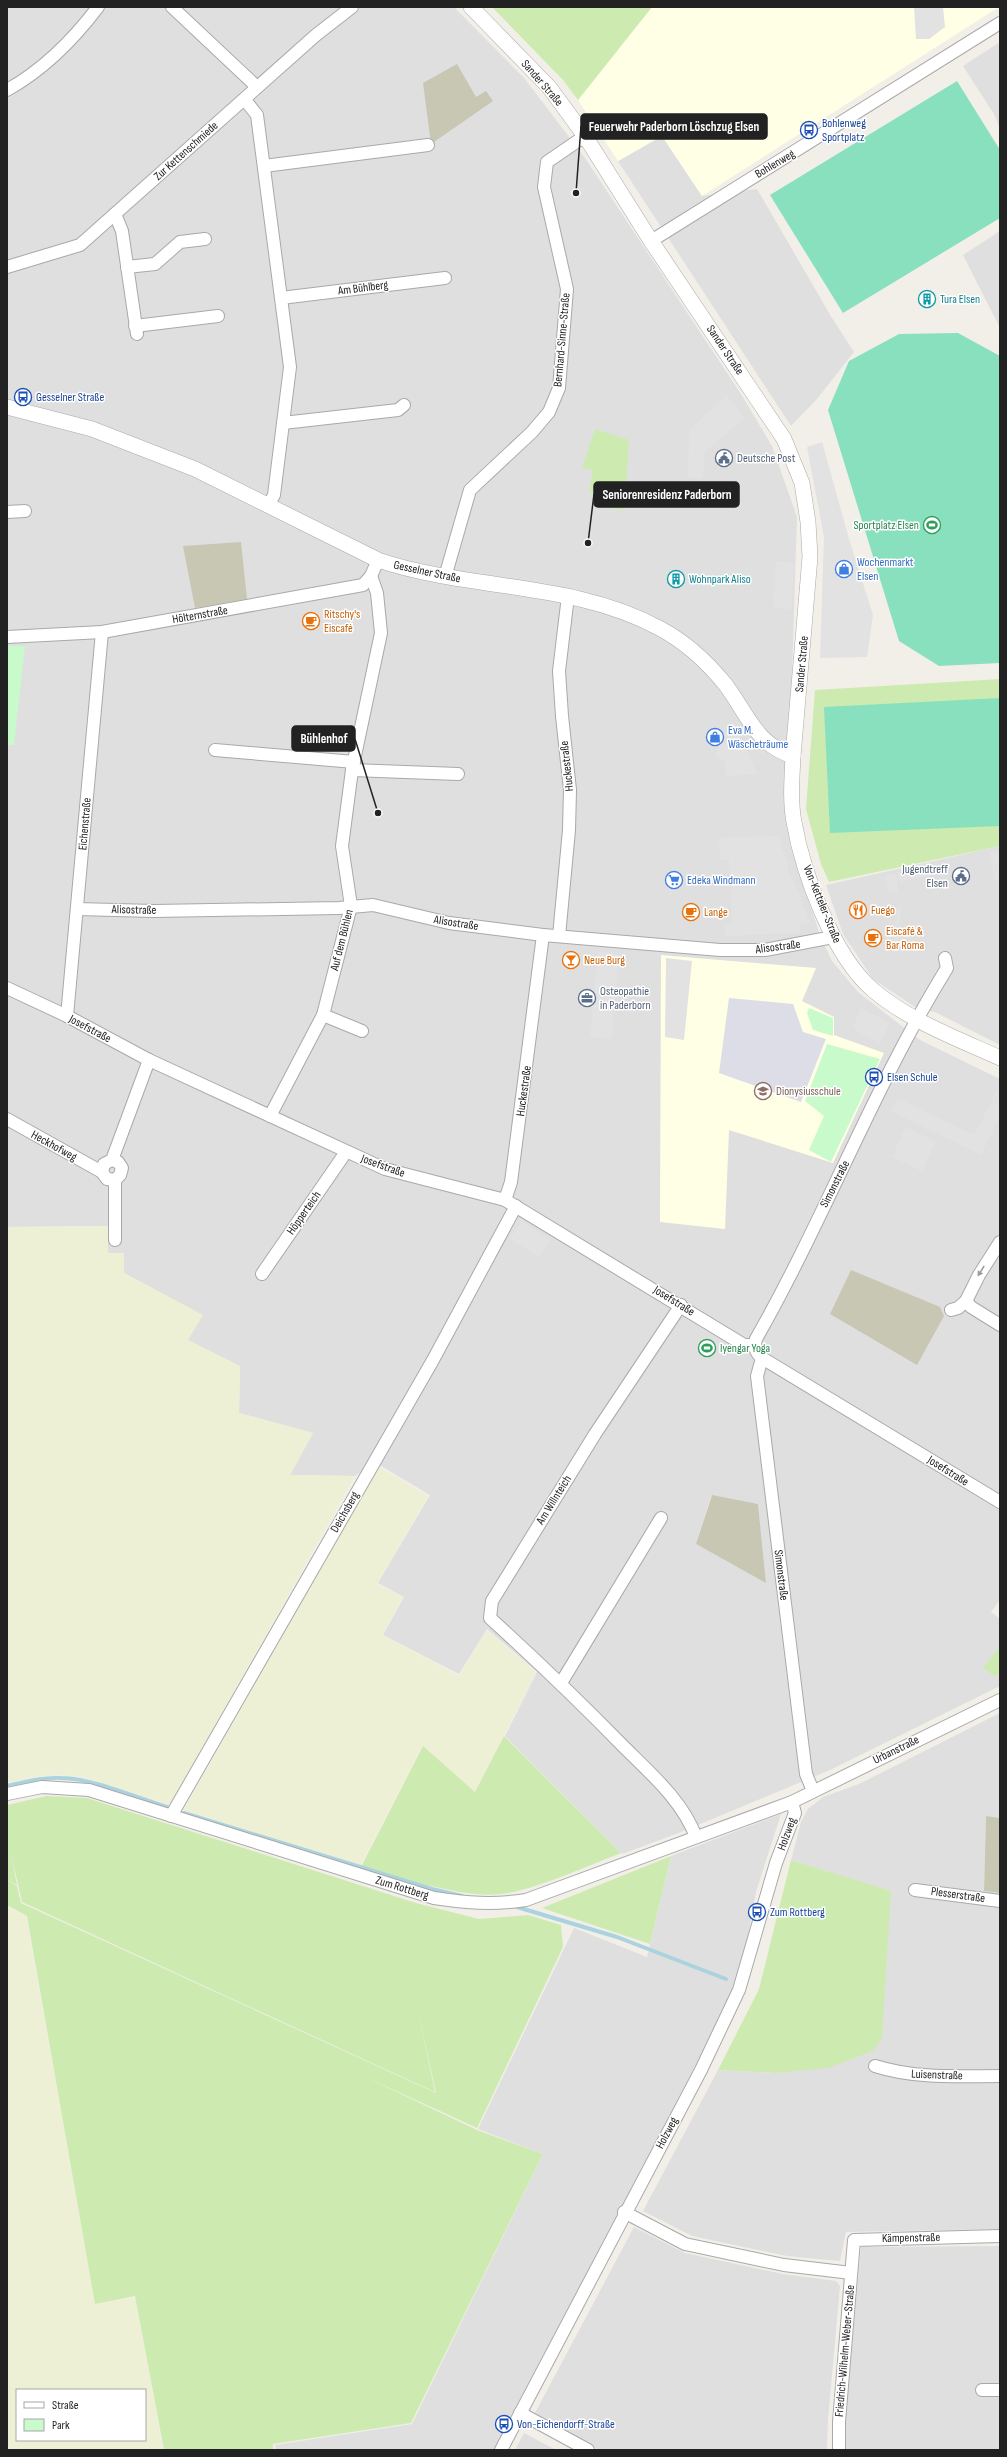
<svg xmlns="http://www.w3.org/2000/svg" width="1007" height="2457" font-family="'Sofia Sans Condensed',sans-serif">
<rect width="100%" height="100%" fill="#f2efe9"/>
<g fill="#e0dfdf" fill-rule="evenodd">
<path d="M7 7H454L525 79 585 158 741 394 772 446 797 517 788 800 790 844 820 935 832 961 858 992 920 1040 1000 1079V1600L991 1612 1000 1619V1646L984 1668 995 1677 1000 1671V1686L830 1770 676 1834 622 1854 505 1736 537 1672 487 1629 459 1674 383 1635 404 1597 378 1583 430 1495 376 1463 355 1476 290 1475 313 1433 239 1413 240 1366 187 1340 202 1315 124 1273 108 1253V1226L7 1227ZM711 1496 758 1504 766 1583 696 1544Z"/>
<polygon points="1000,42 1000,129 994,114 963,66"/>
<polygon points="662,136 702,196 757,189 832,318 854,352 817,399 791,426 618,161"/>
<polygon points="1000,231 1000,328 963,255"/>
<polygon points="1000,846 1000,1045 935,1012 918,1009 873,979 843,934 826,885"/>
<polygon points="1000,1713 1000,1818 986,1817 984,1891 1000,1893 1000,2229 846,2232 840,2261 787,2256 692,2236 643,2211 718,2070 774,2073 891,1892 791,1860 801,1822 808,1809 823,1797 859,1784"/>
<polygon points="781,1814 756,1892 740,1980 494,2450 276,2450 275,2445 412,2424 543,2154 478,2129 574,1928 647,1957 671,1856"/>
<polygon points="634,2227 685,2253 783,2274 836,2281 840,2286 828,2420 827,2450 599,2450 537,2418 535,2413"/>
<polygon points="1000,2246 1000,2450 846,2450 845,2422 861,2247"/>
<polygon points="524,2433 556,2450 515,2450"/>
</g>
<g fill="#ffffe5">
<polygon points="652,7 999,7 702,196 662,136 618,161 578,100"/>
<polygon points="661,955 816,968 802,1001 834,1017 834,1035 884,1053 833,1163 729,1130 725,1229 660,1222"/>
</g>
<g fill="#c7c7b4">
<polygon points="457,64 476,97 486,91 493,101 431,144 423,83"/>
<polygon points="241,542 247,599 195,608 183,546"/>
<polygon points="851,1270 940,1307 944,1316 917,1365 830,1314"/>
<polygon points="712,1495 758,1504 766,1583 696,1544"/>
<polygon points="986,1816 1000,1818 1000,1893 984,1891"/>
</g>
<g fill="#eef0d5" fill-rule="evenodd">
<polygon points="108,1226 108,1253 124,1253 124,1273 203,1315 188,1340 240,1366 239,1413 313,1433 290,1475 355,1476 170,1805 84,1777 62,1775 40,1776 7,1783 7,1227"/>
<polygon points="377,1466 428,1496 377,1584 403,1597 382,1635 459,1676 487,1630 536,1673 475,1792 422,1746 360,1866 184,1810"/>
<path d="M7 1906 26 1916 95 2304 135 2297 163 2450H7ZM17 2390H145V2440H17Z"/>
</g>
<g fill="#cdebb0">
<polygon points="492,7 652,7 578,100 563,80"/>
<polygon points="595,429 629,440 625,510 609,508 611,496 589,492 593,470 582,468"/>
<polygon points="1000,679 1000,846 829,882 821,864 806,809 815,690"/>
<polygon points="1000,1646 1000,1671 995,1677 983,1668"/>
<path d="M504 1736 621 1853C587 1866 538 1889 502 1894 464 1899 399 1877 361 1867L423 1746 475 1792Z"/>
<polygon points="46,1796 87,1798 416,1903 479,1919 528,1915 561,1925 563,1947 477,2128 361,2075 477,2130 543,2154 411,2423 273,2444 273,2450 164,2450 135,2296 95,2304 27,1916 7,1905 7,1880 17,1886 21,1903 436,2093 417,2007 435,2092 22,1902 11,1854 17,1885 7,1880 7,1805"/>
<polygon points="671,1856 650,1944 542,1908"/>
<polygon points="791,1860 891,1891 882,2037 873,2051 828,2068 774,2073 718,2070 759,1989"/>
</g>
<g fill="#c8facc">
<polygon points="7,646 25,646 14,745 7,745"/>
<polygon points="809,1008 833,1018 833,1036 813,1030 807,1013"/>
<polygon points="827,1044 880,1059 831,1162 809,1150 824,1116 805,1101"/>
</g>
<g fill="#88e0be">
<polygon points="957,81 1000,150 1000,218 843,313 770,195"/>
<polygon points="958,333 1000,356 1000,663 939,666 899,641 828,410 849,361 899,334"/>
<polygon points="1000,698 1000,826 830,833 824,707"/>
</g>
<g fill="#e2e2e2">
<polygon points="914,7 943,7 945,27 929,39 916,39"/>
<polygon points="726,395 745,418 705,452 703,478 688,478 689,430"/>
<polygon points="822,442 849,539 873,615 867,657 820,658 824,537 807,447"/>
<polygon points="776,561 794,563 792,610 773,606"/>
<polygon points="723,731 730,736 739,732 757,774 726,776 725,761 715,756"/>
<polygon points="780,836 781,846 788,863 788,872 798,890 810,923 800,924 800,933 726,936 725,925 732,925 729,860 720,860 719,838"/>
<polygon points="1000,851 1000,880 995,880 990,853"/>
<polygon points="929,865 931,875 900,882 897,873"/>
<polygon points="896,874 898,892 888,891 885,876"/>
<polygon points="897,907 901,908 898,949 893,949"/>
<polygon points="598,952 619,954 612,1039 590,1037"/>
<polygon points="666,958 692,961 684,1040 665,1037"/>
<polygon points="861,1008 890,1023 880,1044 852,1028"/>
<polygon points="997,1090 1000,1092 1000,1116 981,1155 891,1111 897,1098 974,1135"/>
<polygon points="905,1127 936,1141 922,1171 892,1157"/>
<polygon points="521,1221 550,1239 540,1258 510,1239"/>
</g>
<polygon fill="#dddde8" points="729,998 793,1004 803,1032 826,1039 801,1102 719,1073"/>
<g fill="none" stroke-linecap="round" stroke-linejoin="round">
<g stroke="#aad3df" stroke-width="4">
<path d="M7 1786C25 1782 43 1777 61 1778 92 1778 137 1798 167 1807"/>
<polyline points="184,1813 432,1889 462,1896"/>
<polyline points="517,1907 617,1937 726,1979"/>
</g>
<g stroke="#a9a9a9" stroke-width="14">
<g id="minor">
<polyline points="172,7 257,87"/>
<path d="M7 90C43 70 73 40 98 7"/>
<polyline points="245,100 257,115 290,367 274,495 268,506"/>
<polyline points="264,166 428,145"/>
<polyline points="115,214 122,231 137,334"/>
<polyline points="651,241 1000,23"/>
<polyline points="7,267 80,245 316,35 352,7"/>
<polyline points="127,267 155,264 180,242 205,239"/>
<polyline points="281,298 445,278"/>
<polyline points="135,326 218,316"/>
<polyline points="283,423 398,410 404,405"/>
<polyline points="7,512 25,511"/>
<polyline points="445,577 470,490 532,432 549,412 559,388 567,289 544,187 547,162 585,136"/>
<polyline points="7,637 102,632 363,585 371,576 378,560"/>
<polyline points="215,750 354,762"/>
<polyline points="352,770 458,774"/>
<polyline points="77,909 154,911 339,908 373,905 449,923 543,935 720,950 765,950 833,937"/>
<polyline points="559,936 569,830 570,790 562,716 559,671 568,596"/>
<path d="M945 958 947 968C874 1086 825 1218 756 1339 754 1347 755 1352 762 1358L1000 1502"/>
<polyline points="7,988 67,1016 149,1060 385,1169 505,1200 744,1345 755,1345"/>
<polyline points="323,1015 362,1031"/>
<polyline points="67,1016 102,632"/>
<polyline points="270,1116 323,1015 351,906 342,846 352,770 381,633 377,593 371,576"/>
<polyline points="7,1119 102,1172"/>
<polyline points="112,1160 118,1162 122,1168 120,1175 115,1180 107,1179 102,1172 104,1164 112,1160 149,1060"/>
<polyline points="115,1180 115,1240"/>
<polyline points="505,1200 511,1182 543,935"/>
<polyline points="262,1274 346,1152"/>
<polyline points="966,1301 971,1307 1000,1325"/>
<path d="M681 1305 595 1434 492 1601 490 1618C535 1659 579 1701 622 1745 650 1773 682 1800 696 1837"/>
<polyline points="951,1310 958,1308 966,1301 979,1275 1000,1242"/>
<polyline points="762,1358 757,1376 806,1774 813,1791"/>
<polyline points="561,1683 661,1518"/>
<path d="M7 1794 42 1787 89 1790 434 1898C466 1903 494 1905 526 1900L792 1802 1000 1700"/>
<polyline points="171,1816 433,1360 516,1206"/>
<polyline points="915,1890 1000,1901"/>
<path d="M875 2066C916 2079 958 2076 1000 2076"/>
<polyline points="624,2212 685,2244 784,2265 851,2273"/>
<polyline points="982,2390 1000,2390"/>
<polyline points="520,2413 588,2450"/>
<polyline points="501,2450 701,2070 739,1990 776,1863 795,1813 792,1802"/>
<polyline points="839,2450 839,2422 854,2240 1000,2236"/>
</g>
</g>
<g stroke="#a9a9a9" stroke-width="16">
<g id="tertiary">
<path d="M471 7 549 87 585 136 651 241 784 439 802 483 808 522 810 557 793 756C792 778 790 801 794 822 803 873 833 956 873 990 908 1020 958 1039 1000 1058"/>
<path d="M7 407 92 429 195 469 378 560C470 591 572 581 659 628 684 641 707 662 725 684 747 713 756 745 793 756"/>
</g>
</g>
<use href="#minor" stroke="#fff" stroke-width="12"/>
<use href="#tertiary" stroke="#fff" stroke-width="15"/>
</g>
<defs><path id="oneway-solid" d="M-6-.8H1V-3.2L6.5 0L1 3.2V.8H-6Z"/></defs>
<use fill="#9c9c9c" href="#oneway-solid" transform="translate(981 1271) rotate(122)"/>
<defs>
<g id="bus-ring" transform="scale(0.9)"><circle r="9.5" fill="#fff" stroke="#1a4fb4" stroke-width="1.5"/><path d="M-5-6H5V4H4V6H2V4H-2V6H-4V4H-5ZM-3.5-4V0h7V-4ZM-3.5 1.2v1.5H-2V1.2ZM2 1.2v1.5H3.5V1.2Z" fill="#1a4fb4"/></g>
<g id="building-ring" transform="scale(0.9)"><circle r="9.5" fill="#fff" stroke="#0f9aa8" stroke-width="1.5"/><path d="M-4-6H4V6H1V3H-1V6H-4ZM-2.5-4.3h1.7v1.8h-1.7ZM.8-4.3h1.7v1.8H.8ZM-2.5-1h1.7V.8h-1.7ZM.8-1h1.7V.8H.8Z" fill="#0f9aa8"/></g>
<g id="civic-ring" transform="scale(0.9)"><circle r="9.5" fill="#fff" stroke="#5c6f8a" stroke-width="1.5"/><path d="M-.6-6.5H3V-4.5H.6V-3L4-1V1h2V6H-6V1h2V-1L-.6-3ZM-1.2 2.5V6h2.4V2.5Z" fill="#5c6f8a"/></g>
<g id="stadium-ring" transform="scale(0.9)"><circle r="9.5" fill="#fff" stroke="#2e9e5b" stroke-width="1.5"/><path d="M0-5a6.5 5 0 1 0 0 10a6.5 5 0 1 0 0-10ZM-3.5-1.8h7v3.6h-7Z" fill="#2e9e5b"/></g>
<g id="shop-ring" transform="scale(0.9)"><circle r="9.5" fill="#fff" stroke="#3f7fe0" stroke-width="1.5"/><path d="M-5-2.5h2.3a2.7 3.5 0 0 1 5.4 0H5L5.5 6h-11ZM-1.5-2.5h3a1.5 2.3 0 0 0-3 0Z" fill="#3f7fe0"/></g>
<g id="cafe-ring" transform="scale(0.9)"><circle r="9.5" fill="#fff" stroke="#e8710a" stroke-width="1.5"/><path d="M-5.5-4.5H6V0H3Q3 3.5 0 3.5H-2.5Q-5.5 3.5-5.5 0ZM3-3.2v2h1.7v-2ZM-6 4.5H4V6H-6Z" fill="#e8710a"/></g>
<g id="supermarket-ring" transform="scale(0.9)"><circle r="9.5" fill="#fff" stroke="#3f7fe0" stroke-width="1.5"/><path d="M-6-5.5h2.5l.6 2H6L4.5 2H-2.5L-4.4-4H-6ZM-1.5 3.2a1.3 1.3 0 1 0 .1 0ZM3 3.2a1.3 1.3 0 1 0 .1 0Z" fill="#3f7fe0"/></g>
<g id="restaurant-ring" transform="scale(0.9)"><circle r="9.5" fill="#fff" stroke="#e8710a" stroke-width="1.5"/><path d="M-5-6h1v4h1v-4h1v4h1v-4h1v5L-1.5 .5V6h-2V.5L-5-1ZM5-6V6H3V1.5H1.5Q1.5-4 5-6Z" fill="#e8710a"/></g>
<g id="bar-ring" transform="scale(0.9)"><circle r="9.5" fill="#fff" stroke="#e8710a" stroke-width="1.5"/><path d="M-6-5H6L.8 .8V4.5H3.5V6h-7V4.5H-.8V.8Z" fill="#e8710a"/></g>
<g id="office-ring" transform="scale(0.9)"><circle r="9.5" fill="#fff" stroke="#5c6f8a" stroke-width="1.5"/><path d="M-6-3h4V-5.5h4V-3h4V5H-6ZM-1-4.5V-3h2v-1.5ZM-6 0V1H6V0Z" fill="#5c6f8a"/></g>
<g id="school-ring" transform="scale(0.9)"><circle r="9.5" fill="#fff" stroke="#8d6e63" stroke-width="1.5"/><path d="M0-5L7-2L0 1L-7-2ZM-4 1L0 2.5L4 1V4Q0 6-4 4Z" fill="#8d6e63"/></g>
</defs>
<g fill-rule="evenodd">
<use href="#bus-ring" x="809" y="130"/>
<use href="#building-ring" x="927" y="299"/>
<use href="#bus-ring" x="23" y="397"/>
<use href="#civic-ring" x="724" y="458"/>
<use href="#stadium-ring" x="932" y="525"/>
<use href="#shop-ring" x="844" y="569"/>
<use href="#building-ring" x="676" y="579"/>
<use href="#cafe-ring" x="311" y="621"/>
<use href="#shop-ring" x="715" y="737"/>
<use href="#civic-ring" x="961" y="876"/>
<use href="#supermarket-ring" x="674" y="880"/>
<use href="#restaurant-ring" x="858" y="910"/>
<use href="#cafe-ring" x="691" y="912"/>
<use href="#cafe-ring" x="873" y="938"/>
<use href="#bar-ring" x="571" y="960"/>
<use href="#office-ring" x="587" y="998"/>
<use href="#bus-ring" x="874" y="1077"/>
<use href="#school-ring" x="763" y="1091"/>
<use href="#stadium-ring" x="707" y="1348"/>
<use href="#bus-ring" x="757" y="1912"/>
<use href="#bus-ring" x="504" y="2424"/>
</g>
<g text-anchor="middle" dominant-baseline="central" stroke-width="3" stroke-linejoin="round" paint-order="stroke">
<g font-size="12" fill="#222" stroke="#fff">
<text transform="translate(542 83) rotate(49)">Sander Straße</text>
<text transform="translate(186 151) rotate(-42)">Zur Kettenschmiede</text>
<text transform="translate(775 164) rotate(-31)">Bohlenweg</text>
<text transform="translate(363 288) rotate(-7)">Am Bühlberg</text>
<text transform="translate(562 340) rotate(-85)">Bernhard-Sinne-Straße</text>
<text transform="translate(725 350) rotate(56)">Sander Straße</text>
<text transform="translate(427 572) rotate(12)">Gesselner Straße</text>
<text transform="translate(200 615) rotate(-10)">Hölternstraße</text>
<text transform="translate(802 664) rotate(-85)">Sander Straße</text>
<text transform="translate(567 766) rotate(-96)">Huckestraße</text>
<text transform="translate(85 824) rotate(-85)">Eichenstraße</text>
<text transform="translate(822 904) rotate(68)">Von-Ketteler-Straße</text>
<text transform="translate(134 910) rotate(1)">Alisostraße</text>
<text transform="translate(456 923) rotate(9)">Alisostraße</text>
<text transform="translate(342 940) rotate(-76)">Auf dem Bühlen</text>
<text transform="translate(778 947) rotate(-7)">Alisostraße</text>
<text transform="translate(90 1029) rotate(28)">Josefstraße</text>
<text transform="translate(524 1091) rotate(-82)">Huckestraße</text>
<text transform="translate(54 1146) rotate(29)">Heckhofweg</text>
<text transform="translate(383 1166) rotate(20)">Josefstraße</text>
<text transform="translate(835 1184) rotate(-63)">Simonstraße</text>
<text transform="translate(304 1213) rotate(-55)">Höpperteich</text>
<text transform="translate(674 1301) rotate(32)">Josefstraße</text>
<text transform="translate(948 1471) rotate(32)">Josefstraße</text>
<text transform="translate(554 1500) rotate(-58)">Am Willnteich</text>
<text transform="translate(345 1512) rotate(-60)">Deichsberg</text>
<text transform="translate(781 1575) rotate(83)">Simonstraße</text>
<text transform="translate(896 1750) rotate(-26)">Urbanstraße</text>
<text transform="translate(787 1834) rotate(-70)">Holzweg</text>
<text transform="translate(402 1888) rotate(17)">Zum Rottberg</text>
<text transform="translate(958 1895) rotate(8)">Plesserstraße</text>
<text transform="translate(937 2075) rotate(2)">Luisenstraße</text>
<text transform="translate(667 2133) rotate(-62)">Holzweg</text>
<text transform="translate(911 2238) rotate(-1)">Kämpenstraße</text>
<text transform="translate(845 2351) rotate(-85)">Friedrich-Wilhelm-Weber-Straße</text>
</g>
<g font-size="12" fill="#164399" stroke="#fff" text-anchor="start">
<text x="822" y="123">Bohlenweg<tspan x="822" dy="14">Sportplatz</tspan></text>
<text x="36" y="397">Gesselner Straße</text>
<text x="887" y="1077">Elsen Schule</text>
<text x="770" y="1912">Zum Rottberg</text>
<text x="517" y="2424">Von-Eichendorff-Straße</text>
</g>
<g font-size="12" fill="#0d838f" stroke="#fff" text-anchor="start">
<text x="940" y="299">Tura Elsen</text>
<text x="689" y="579">Wohnpark Aliso</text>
</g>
<g font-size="12" fill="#4e5e75" stroke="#fff" text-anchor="start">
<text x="737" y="458">Deutsche Post</text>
<text x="948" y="869" text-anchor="end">Jugendtreff<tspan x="948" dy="14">Elsen</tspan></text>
<text x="600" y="991">Osteopathie<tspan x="600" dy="14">in Paderborn</tspan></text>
</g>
<g font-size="12" fill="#27864d" stroke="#fff" text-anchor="end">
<text x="919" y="525">Sportplatz Elsen</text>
<text x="720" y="1348" text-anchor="start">Iyengar Yoga</text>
</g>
<g font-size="12" fill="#366cbe" stroke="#fff" text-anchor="start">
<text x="857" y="562">Wochenmarkt<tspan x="857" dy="14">Elsen</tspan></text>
<text x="728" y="730">Eva M.<tspan x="728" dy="14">Wäscheträume</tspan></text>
<text x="687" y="880">Edeka Windmann</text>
</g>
<g font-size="12" fill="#c56008" stroke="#fff" text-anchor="start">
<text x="324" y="614">Ritschy's<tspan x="324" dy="14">Eiscafé</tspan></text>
<text x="871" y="910">Fuego</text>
<text x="704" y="912">Lange</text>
<text x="886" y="931">Eiscafé &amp;<tspan x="886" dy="14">Bar Roma</tspan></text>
<text x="584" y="960">Neue Burg</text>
</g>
<g font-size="12" fill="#785e54" stroke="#fff" text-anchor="start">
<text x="776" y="1091">Dionysiusschule</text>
</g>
</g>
<path fill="none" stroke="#222" stroke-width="1.5" d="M576 193L581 126M588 543L594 494M378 813L355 739"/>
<g fill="#222" stroke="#fff" stroke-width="1.5">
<circle cx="576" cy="193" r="4"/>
<circle cx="588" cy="543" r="4"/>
<circle cx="378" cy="813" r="4"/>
</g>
<g fill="#222" stroke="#222" stroke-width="1.5">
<rect x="581" y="114" width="186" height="25" rx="4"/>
<rect x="594" y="482" width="145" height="25" rx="4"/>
<rect x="292" y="726" width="63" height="25" rx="4"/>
</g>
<g font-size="13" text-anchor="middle" font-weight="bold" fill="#fff">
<text x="674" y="131">Feuerwehr Paderborn Löschzug Elsen</text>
<text x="667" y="499">Seniorenresidenz Paderborn</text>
<text x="324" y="743">Bühlenhof</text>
</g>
<rect width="1007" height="2457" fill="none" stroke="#222222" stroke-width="16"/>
<rect x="16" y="2389" width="130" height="52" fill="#ffffff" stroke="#a7a7a7"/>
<rect x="24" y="2402" width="20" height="6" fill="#ffffff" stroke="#a7a7a7"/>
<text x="52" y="2409" font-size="12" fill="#222222">Straße</text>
<rect x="24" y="2419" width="20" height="12" fill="#c8facc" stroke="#a7a7a7"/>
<text x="52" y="2429" font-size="12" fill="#222222">Park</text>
</svg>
